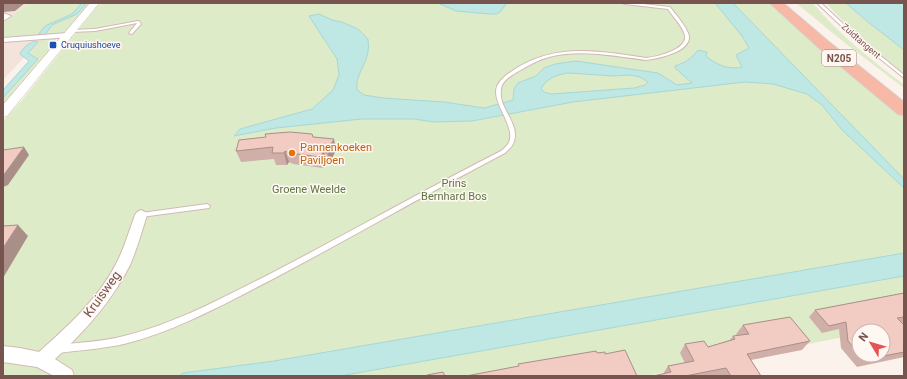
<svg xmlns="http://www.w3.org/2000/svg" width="907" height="379" font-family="Roboto,sans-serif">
<rect width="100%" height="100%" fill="#fcf2ec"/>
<polygon fill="#f4e3da" points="3,3 75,3 3,80"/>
<g fill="#deebc9">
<polygon points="29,3 82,3 72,14 45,26 38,35 3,38 3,23"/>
<polygon points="87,3 92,3 68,31 60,34 45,35 52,25 77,14"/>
<polygon points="108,3 772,3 904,113 904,325 859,331 859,334 646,376 3,376 3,121 22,100 98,5"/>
<path d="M796 3H813C838 34 872 60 904 85V88L850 47Z"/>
<path d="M826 3H846L868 22 904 50V74C877 52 849 29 826 3Z"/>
<polygon points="53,38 56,40 56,42 3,105 3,98 37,59 28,53 41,39"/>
</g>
<g fill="#bfe7e4" stroke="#a6d8d5" fill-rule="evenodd">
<polygon points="82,3 87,3 77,14 52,25 45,35 38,35 45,26 72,14"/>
<polygon points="438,3 507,3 500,12 496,14 489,14 456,11"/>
<path d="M715 3H733L904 179V188L842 130 822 105 807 94 773 84 745 82 573 102 472 121 434 122 414 119H362L276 128 234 136 240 129 312 109 333 90 339 75 337 59 309 16 319 14 332 20 342 22 358 29 368 39C372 62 354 73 357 90L364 95 383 98 444 102 484 108 513 100 514 89 518 83 536 76 544 68 555 64 576 61 658 73 677 85 692 83 675 68V66C685 63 692 58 698 50L707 52 706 56C716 65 729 70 742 67L736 55 749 48 742 36ZM568 73 614 76 630 75 640 77 648 82 645 85 634 88 551 94 544 92 541 89C546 78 557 75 568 73Z"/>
<polygon points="846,3 904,3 904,50 868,22"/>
<path d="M35 41 38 42 28 53 38 59 3 98V90L29 61 20 54C22 48 29 43 35 41Z"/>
<polygon points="904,253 904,276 340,376 179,376 183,373 274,361"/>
</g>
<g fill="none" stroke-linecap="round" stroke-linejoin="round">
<g stroke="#d2bab3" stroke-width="2">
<g id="service">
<path d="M623 3H634L670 7C676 15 687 27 689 36 691 52 657 59 646 60 614 56 581 49 549 57 538 60 529 65 519 71 512 75 501 81 501 90 498 109 522 125 513 144 511 148 508 150 505 153 426 194 349 239 271 280 224 304 176 331 124 344 101 349 81 350 58 353L55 352 54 349 55 346 58 345C80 342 102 342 124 336 174 324 220 299 266 276 345 235 422 191 501 151 503 149 506 147 508 144 517 130 496 108 496 92 496 82 505 76 512 71 555 42 598 51 646 58 656 57 687 50 685 36 683 26 673 17 668 9L625 4Z"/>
<polygon points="817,3 821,3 855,35 904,75 904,78 853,37"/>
<polygon points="138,21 139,21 141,24 132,34 131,34 129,33 137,23 95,31 71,32 69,31 71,30 95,29"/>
<polygon points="207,204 210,206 209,208 141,217 139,217 138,215 139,213 141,213"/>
</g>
</g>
<g stroke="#d2bab3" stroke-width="2">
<g id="minor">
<polygon points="3,13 11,16 3,21"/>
<polygon points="68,33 71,33 71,37 3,42 3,38"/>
<path d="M141 210 145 212 147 215C142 231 137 249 130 265 112 301 85 331 55 359L72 370 74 376H54L37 367 3 362V346L20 348 39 352C68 326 98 299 116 264 124 249 129 231 135 215L137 212Z"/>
</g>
</g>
<g stroke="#d2bab3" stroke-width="1">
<polygon id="tertiary" points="90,3 99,3 7,116 3,117 3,105"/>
</g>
<g stroke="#d9cfcd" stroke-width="2">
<polygon id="trunk" points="770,3 783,3 829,42 904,102 904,115 898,114 819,48"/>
</g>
<use href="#service" fill="#fff" fill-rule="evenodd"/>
<use href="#minor" fill="#fff" fill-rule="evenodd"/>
<use href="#tertiary" fill="#fff" fill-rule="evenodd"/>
<use href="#trunk" fill="#f7b8a5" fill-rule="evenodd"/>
</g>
<g fill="#d0afa8" fill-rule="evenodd">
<polygon points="313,137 336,150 330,162 327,162 323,168 293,164 289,162 287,165 276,165 274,159 241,162 236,151"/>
<path d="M904 293V322H902L904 324V357L857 367 841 348 839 329 822 333 809 317 815 310ZM859 331 883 355H859Z"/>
<polygon points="743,325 810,341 802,350 751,360 761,376 653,376 663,374 668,366 685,363 680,353 685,344 708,347 730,340 733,336 737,336 736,334"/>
</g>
<g fill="#a98f88">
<polygon points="3,3 25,3 15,11 3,12"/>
<polygon points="334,139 336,150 330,162 327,151"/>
<polygon points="24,147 29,155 8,185 3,187 3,176"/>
<polygon points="285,151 289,162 287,165 284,153"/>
<polygon points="324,151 327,162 323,168 320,157"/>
<polygon points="18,225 28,236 3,278 3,248"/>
</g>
<g fill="#f2ccc3" stroke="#a98f88">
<polygon points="290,132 312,134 313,137 334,139 327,151 324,151 320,157 289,153 285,151 284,153 272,153 273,147 236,151 239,140 266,137 265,134"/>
<polygon points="24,147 3,176 3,150"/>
<polygon points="18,225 3,248 3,226"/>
<polygon points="904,293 904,317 897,318 904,325 904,352 864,360 860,355 883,355 883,331 859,331 859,354 848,341 846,322 829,326 815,310"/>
<polygon points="790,317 810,341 747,354 761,376 731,376 726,368 685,376 653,376 671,372 668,366 694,361 685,344 704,341 708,347 735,339 733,336 749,334 743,325"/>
<polygon points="625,350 637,376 466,376 519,366 518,364 596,351 597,353 605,352 605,354"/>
<polygon points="443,372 445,376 428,376 427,375"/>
</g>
<rect fill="#1a4fb4" stroke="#fff7f2" stroke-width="1.5" x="49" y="41" width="8" height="8" rx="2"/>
<circle fill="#e8710a" stroke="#fff7f2" stroke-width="1.5" cx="292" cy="153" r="4"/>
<g text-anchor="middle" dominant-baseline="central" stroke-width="3" stroke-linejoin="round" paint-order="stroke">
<g font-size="9" fill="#78544e" stroke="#fff7f2">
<text transform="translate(861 41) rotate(41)">Zuidtangent</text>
</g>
<g font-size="9" fill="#164399" stroke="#fff7f2" text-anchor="start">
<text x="61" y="45">Cruquiushoeve</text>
</g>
<rect fill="#fff7f2" stroke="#a0857f" stroke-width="1" x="822" y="50" width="34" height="16" rx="3"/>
<g font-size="10" font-weight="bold" fill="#78544e">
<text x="839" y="58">N205</text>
</g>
<g font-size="11" fill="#c56008" stroke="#fff7f2" text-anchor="start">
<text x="300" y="147">Pannenkoeken<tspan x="300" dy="13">Paviljoen</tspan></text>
</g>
<g font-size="11" fill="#5e7842" stroke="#fff7f2">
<text x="454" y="183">Prins<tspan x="454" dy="13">Bernhard Bos</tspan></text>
<text x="309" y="189">Groene Weelde</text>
</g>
<g font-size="13" fill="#78544e" stroke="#fff7f2">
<text transform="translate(102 294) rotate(-54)">Kruisweg</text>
</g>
</g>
<rect width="907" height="379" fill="none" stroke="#78544e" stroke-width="8"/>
<g transform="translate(871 343) rotate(308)"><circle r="19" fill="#fff7f2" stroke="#c9b6b0"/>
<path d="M0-3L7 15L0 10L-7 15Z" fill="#e35554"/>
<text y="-6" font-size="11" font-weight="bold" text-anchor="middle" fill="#78544e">N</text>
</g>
</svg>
